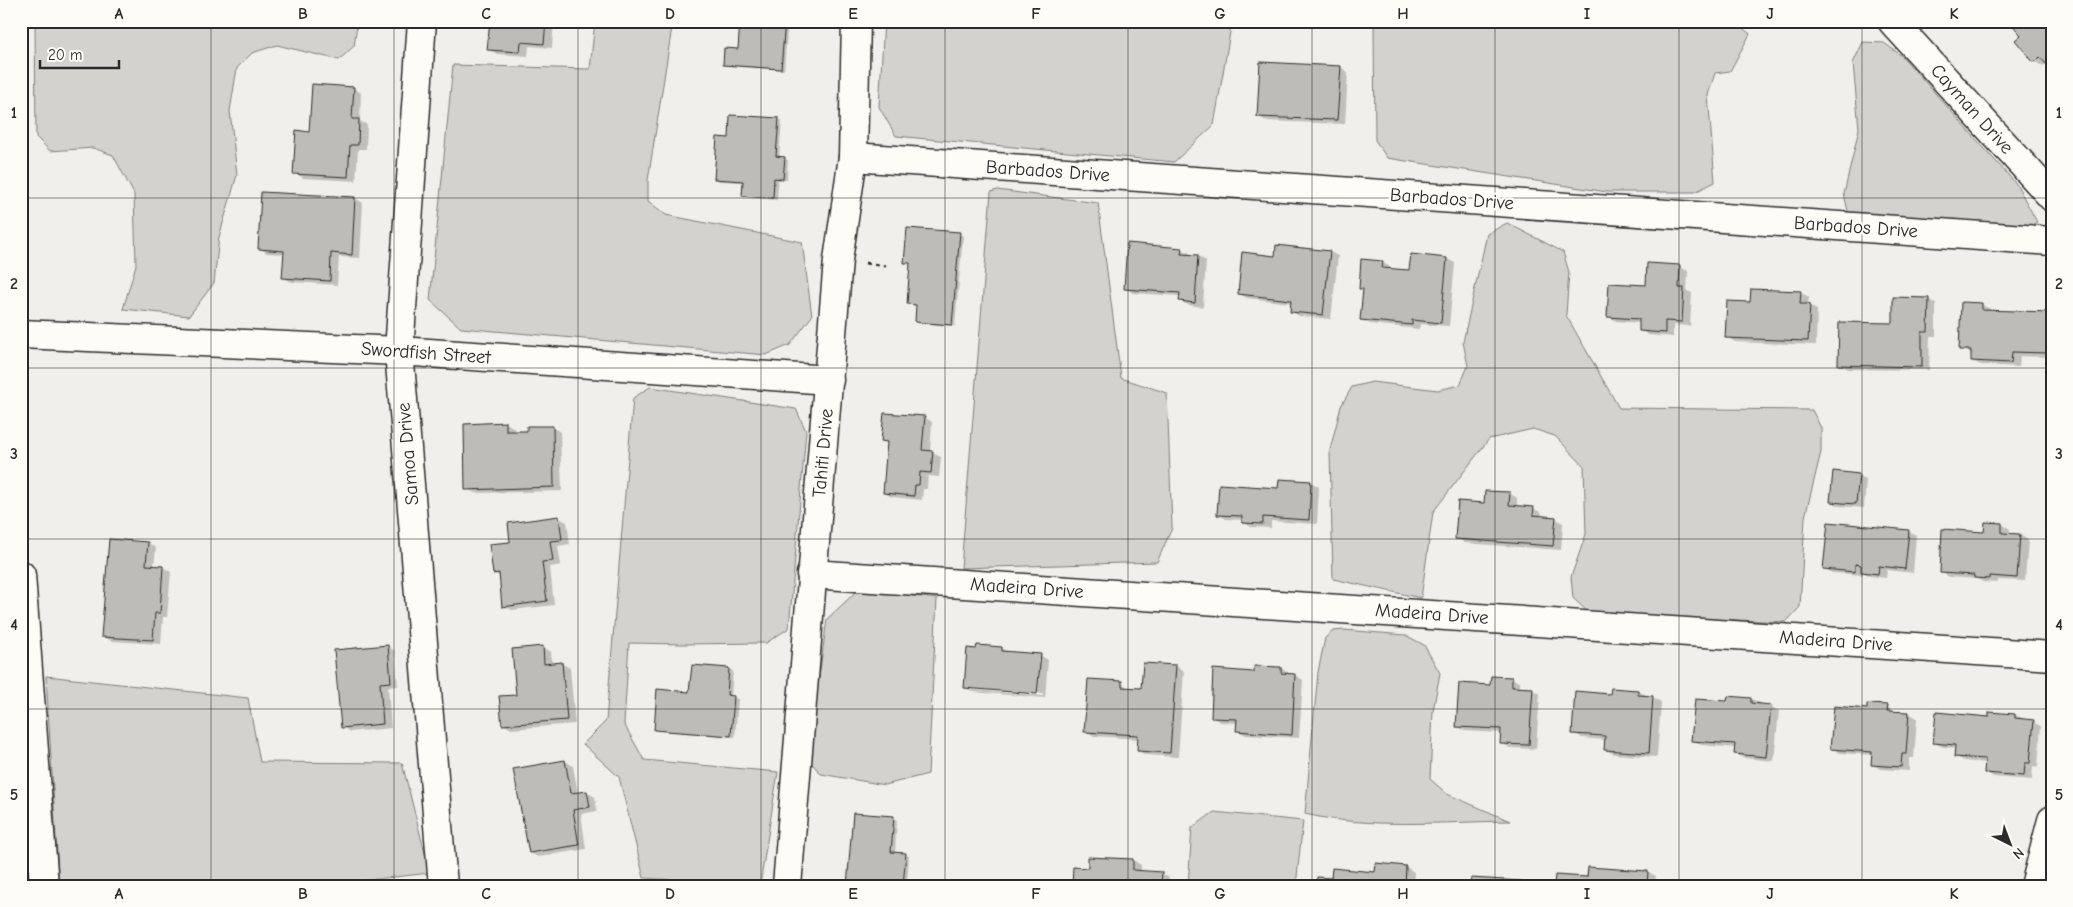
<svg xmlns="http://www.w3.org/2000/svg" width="2073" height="907" font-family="'Comic Neue',sans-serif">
<rect width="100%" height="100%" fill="#f0efeb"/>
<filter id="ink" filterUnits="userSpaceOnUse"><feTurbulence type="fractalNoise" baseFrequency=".02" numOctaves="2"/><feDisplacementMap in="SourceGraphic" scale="10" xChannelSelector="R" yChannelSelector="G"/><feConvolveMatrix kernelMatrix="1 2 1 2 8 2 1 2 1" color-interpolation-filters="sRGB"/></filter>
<g filter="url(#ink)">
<g fill="#d3d2cf" stroke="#7f7e7d">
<polygon points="38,21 354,21 357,25 354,46 339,60 277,45 252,53 237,68 230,111 237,175 219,237 214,283 189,316 123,309 136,265 134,194 113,155 93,148 50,151 36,137 35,24"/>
<polygon points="595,21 673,21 648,180 648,201 666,215 802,242 812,316 790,345 766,355 461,328 430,300 453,65 590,69"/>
<polygon points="884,21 1232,21 1214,125 1174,162 896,136 879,107"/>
<polygon points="1382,21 1734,21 1750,34 1730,71 1715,73 1708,95 1715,182 1695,192 1607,192 1387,158 1375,140 1374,27"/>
<polygon points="1863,42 1884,43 1902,56 2017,185 2037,222 1998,245 1849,215 1844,194 1859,129 1853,63"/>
<polygon points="997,190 1098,203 1121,378 1167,393 1172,528 1157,562 961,568 991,192"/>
<polygon points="1507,223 1563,252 1569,272 1566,315 1619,408 1812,410 1821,428 1821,452 1805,517 1800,607 1786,622 1590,614 1573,598 1571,577 1586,534 1584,466 1555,436 1533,429 1489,439 1433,512 1421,598 1333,579 1330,450 1341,406 1352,387 1372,382 1438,390 1460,385 1468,366 1463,342 1487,234"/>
<polygon points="650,387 796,409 806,431 789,628 766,643 682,644 629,643 624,724 644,760 778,772 760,885 644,878 619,777 583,744 606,721 633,398"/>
<polygon points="859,589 937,599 928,774 885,785 821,774 808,759 827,619"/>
<path d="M1344 630 1405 635 1424 645 1440 673 1433 711 1430 779 1447 794 1510 821C1445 822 1368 829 1305 814L1318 672 1325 638 1333 631Z"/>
<polygon points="46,676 248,698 260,762 402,763 430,873 315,886 59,886"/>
<polygon points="1214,812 1303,821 1296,886 1188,886 1192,828"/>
</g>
<g fill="#0003" fill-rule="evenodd">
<polygon points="491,21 554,21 552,48 529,46 528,56 497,54 488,49"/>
<polygon points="741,21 788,21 784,70 728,66 724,64 739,50"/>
<polygon points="2023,35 2047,63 2043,66 2035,62"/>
<polygon points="1340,67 1348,72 1345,124 1266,121 1258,116"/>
<polygon points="353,88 361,93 360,121 367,125 366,149 358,149 356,181 303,178 295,173 310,133"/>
<polygon points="778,119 782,121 779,158 788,160 787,180 778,180 777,200 747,198 743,195 744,182 719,181 716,179 730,140"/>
<polygon points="263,194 355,198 363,203 360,258 339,257 337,285 292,282 283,278 285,254 267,253 259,248"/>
<polygon points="959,234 963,236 955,326 920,324 916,322 918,306 908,304 911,264 906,262"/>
<polygon points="1278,246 1330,252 1338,256 1331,319 1299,316 1291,311 1292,303 1247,298 1239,294 1276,257"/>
<polygon points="1181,249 1190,253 1189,256 1198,256 1206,261 1203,307 1188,305 1180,301 1181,296 1133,293 1125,288"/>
<polygon points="1447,259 1455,263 1449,326 1420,324 1419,329 1370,324 1362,320 1364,291 1360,288 1382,262 1390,267 1390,270 1410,272"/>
<polygon points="1649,265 1680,267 1688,271 1687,291 1692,293 1690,326 1673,325 1673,337 1648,335 1640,330 1640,323 1616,321 1608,316 1647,287"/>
<polygon points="1801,293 1809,297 1808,305 1817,310 1816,345 1735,342 1727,337 1751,303"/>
<polygon points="1928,299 1936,304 1936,336 1930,336 1929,370 1848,369 1839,364"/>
<polygon points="1982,305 1990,309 1990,311 2048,313 2052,315 2052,357 2020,356 2019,367 1981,365 1972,361 1973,354 1960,349"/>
<polygon points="924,417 932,422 930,452 941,457 939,477 928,476 927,489 923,489 922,500 892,497 884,493 888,444 883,441"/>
<polygon points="506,423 514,428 514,432 528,432 552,427 560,432 562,491 475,493 467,489"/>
<polygon points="1858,475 1866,480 1864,508 1839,506 1831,501"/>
<polygon points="1311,482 1319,487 1317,524 1271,521 1271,528 1251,527 1243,522 1243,520 1226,519 1218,514 1279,489"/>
<polygon points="1509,493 1517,498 1517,507 1533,508 1542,513 1541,517 1555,518 1563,523 1561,550 1465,543 1457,538 1485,505"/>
<polygon points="559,518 567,522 570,544 558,546 561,565 550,567 554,605 512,610 504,606 500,577 494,573 511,543"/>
<polygon points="2002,524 2010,529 2010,535 2020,535 2028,540 2025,581 1998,580 1998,583 1983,582 1977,579 1949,577 1941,572 1986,533"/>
<polygon points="1908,531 1916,535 1913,573 1887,570 1886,578 1870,576 1863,572 1863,575 1832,573 1824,568"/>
<polygon points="110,540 148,543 156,548 154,566 163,567 171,572 167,617 163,617 161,644 111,641 103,636"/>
<polygon points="387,646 395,651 398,686 388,687 391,728 350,732 342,727"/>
<polygon points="543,647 551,652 552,664 562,664 570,668 575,724 511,729 503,724"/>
<path d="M1001 648 1009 653 1040 655 1048 660 1045 698 973 692 965 687ZM972 687 1043 693V696L972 690Z"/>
<polygon points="693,666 729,669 733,671 731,697 738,699 735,737 659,731 655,729 690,694"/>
<polygon points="1176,666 1184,671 1178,757 1146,755 1138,751 1139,739 1094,736 1086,731 1122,683 1130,689 1142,690"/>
<polygon points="1281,668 1289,673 1289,675 1295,675 1303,680 1299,738 1246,735 1238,731 1238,723 1220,722 1212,717 1255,673"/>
<polygon points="1492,677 1512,678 1520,683 1520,689 1532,690 1540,694 1536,749 1510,748 1502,743 1502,733 1465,731 1457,726 1491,687"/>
<polygon points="1638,691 1646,695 1646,697 1653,698 1661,702 1657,757 1614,754 1606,750 1606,740 1582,738 1574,733 1612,695"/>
<polygon points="1751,699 1779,711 1774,761 1744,758 1736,754 1736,748 1701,745 1693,740 1728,703"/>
<polygon points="1887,707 1895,712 1909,713 1917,718 1914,758 1909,758 1909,771 1880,769 1872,764 1873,755 1840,753 1832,748"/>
<polygon points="2015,715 2041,726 2038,767 2033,766 2032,780 1993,777 1985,772 1986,763 1964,761 1956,757 1956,748 1943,747 1935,743 1990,718"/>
<polygon points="565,761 573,766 578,794 587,792 595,797 597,811 581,814 586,849 538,857 530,853"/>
<polygon points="893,818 897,820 895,853 909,856 907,886 849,886"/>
<polygon points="1090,858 1133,860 1141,865 1141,872 1161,873 1169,878 1169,886 1073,886 1089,869"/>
<polygon points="1406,867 1414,872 1413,886 1317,886 1332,879"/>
<polygon points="1648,872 1656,876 1655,886 1556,886 1588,878"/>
</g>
<g fill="#bdbcb8" stroke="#2b2b2b">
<polygon points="490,21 546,21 544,44 521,42 520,52 487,50"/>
<polygon points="740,21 785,21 781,69 723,65 724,48 738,49"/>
<polygon points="2009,21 2052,21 2052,71 2040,57 2034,63 2015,40 2021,35"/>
<polygon points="1260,62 1341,66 1337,120 1257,117"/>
<polygon points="312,84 354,87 352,119 359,119 358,145 350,145 348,177 293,174 296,130 309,132"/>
<polygon points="730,115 779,118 776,156 785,157 783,179 774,178 773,198 742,196 743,181 714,179 717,137 729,138"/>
<polygon points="261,192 355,197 352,255 331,253 330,281 282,278 284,251 258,249"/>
<polygon points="907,228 960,232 952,325 915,322 916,305 907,304 910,263 904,263"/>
<polygon points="1127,243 1182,248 1181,254 1198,255 1195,303 1179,301 1180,293 1124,289"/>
<polygon points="1276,245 1330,251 1323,315 1290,312 1291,300 1238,294 1242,252 1275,256"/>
<polygon points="1411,254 1447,258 1441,323 1412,320 1412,325 1360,320 1363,289 1359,289 1361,259 1383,261 1382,268 1409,270"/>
<polygon points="1647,263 1680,265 1679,288 1684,288 1682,322 1665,321 1665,333 1639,331 1639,319 1607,317 1609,283 1646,285"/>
<polygon points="1751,289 1801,291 1800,304 1810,304 1808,341 1725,338 1727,301 1750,302"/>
<polygon points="1893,297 1929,298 1928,332 1922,332 1922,367 1838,365 1839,322 1893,323"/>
<polygon points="1961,302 1982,303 1982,310 2049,312 2047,353 2012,352 2011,363 1971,361 1971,350 1959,350"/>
<polygon points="884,413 925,416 922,450 933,451 931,473 920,472 919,485 915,485 914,496 883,493 887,442 881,441"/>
<polygon points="506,422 506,431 527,431 527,426 553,426 554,487 465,490 464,424"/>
<polygon points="1833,471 1859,474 1856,504 1830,502"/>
<polygon points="1279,479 1311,481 1309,520 1263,517 1263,524 1242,523 1242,516 1217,515 1219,484 1278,488"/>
<polygon points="1485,491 1510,492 1509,505 1534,507 1533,515 1556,517 1553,546 1455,539 1458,501 1484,503"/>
<polygon points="2052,505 2052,526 2045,524"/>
<polygon points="559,516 562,540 550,541 553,561 542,562 547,601 502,607 499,573 493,574 489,544 510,542 508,523"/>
<polygon points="1828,522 1909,530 1905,569 1879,566 1878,574 1861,572 1861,565 1855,564 1855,572 1823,569"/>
<polygon points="1985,522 2002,523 2002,533 2020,534 2017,578 1990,576 1990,579 1974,578 1974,575 1940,573 1942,529 1984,532"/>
<polygon points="109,539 148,542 146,565 163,566 160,613 155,613 153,640 101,637"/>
<polygon points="388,645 391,682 380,683 383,724 341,728 334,650"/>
<polygon points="977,645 1002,647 1002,651 1041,654 1037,694 964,688 967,648 976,649"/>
<polygon points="543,646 544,664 562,662 567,720 502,725 499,696 516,695 512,649"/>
<polygon points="1143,663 1176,665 1170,753 1137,751 1138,735 1084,732 1088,679 1122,681 1122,687 1141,688"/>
<polygon points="692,665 729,668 727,695 734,696 731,736 654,730 657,689 689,692"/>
<polygon points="1254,666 1281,667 1281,673 1295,674 1292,735 1236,731 1237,719 1211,718 1213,669 1254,672"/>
<polygon points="1491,676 1512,677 1512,687 1533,688 1529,745 1500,744 1501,729 1456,727 1459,683 1490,685"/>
<polygon points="1611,688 1638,690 1638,695 1653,696 1649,753 1604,750 1605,736 1572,734 1575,691 1610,694"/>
<polygon points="1728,696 1751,698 1751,703 1771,705 1766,757 1734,754 1735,744 1691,741 1695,699 1727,701"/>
<polygon points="1867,704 1888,705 1887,711 1909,712 1906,754 1902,754 1901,767 1871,765 1872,752 1830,749 1834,706 1867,709"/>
<polygon points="1936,712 1989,717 1989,712 2015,714 2015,718 2034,720 2030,763 2025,763 2024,776 1984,773 1985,759 1954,757 1955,745 1933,743"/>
<polygon points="565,760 571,793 587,791 590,807 573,810 579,845 529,853 513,769"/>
<polygon points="853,813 894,816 891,852 906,853 903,886 847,886"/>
<polygon points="1088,857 1133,859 1133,870 1162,872 1161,886 1072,886 1073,867 1088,868"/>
<polygon points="1376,863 1406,866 1405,886 1316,886 1317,877 1331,878 1332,868 1375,872"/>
<polygon points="1588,867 1648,871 1647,886 1554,886 1555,875 1587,877"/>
<polygon points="1471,878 1522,881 1522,886 1439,886 1439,883 1470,885"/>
</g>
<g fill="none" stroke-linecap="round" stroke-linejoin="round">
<g stroke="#2b2b2b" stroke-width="31">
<g id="minor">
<polyline points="422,21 399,351 443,886"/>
<polyline points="1892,21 2052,197"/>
<polyline points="853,157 2052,241"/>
<polyline points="21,334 399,351 829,380"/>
<polyline points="811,574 2052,656"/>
<polyline points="21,575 44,886"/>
<polyline points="787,886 838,260 853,157 856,21"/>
<polyline points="2035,886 2052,820"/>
</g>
</g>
<polyline stroke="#2b2b2b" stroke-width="3" stroke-dasharray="5 4" stroke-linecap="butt" points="865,263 886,266"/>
<use href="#minor" stroke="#fdfcf7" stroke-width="28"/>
</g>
</g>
<path fill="none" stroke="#2b2b2b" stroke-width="1" stroke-opacity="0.55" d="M211 21V886M394 21V886M578 21V886M761 21V886M945 21V886M1128 21V886M1312 21V886M1495 21V886M1679 21V886M1862 21V886M21 198H2052M21 368H2052M21 539H2052M21 709H2052"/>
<g text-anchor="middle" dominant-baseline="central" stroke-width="5" stroke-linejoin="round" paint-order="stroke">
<g font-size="19" fill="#2b2b2b" stroke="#fdfcf7">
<text transform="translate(1972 109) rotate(48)">Cayman Drive</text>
<text transform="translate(1048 171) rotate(4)">Barbados Drive</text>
<text transform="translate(1452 199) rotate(4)">Barbados Drive</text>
<text transform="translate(1856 227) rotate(4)">Barbados Drive</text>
<text transform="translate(426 353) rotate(4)">Swordfish Street</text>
<text transform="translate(823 453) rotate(-85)">Tahiti Drive</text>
<text transform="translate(408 454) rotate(-95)">Samoa Drive</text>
<text transform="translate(1027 588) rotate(4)">Madeira Drive</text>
<text transform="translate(1432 614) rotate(4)">Madeira Drive</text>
<text transform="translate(1836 641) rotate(4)">Madeira Drive</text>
</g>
</g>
<rect width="2073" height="907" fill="none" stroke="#fdfcf7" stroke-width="55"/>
<g transform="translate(2010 844) rotate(138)" stroke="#fdfcf7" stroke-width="4" paint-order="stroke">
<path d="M0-4L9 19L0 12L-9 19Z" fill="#2b2b2b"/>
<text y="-8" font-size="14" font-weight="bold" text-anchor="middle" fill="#2b2b2b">N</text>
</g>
<path d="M40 60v8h79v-8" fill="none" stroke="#2b2b2b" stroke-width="2.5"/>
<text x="48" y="60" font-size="15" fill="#2b2b2b" stroke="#fdfcf7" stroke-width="4" paint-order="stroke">20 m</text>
<rect x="28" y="28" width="2018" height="852" fill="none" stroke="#2b2b2b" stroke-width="2"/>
<g font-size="16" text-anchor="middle" font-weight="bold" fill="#2b2b2b">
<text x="119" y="19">A</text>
<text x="303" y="19">B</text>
<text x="486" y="19">C</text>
<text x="670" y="19">D</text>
<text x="853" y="19">E</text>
<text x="1036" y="19">F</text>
<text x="1220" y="19">G</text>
<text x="1403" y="19">H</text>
<text x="1587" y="19">I</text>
<text x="1770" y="19">J</text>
<text x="1954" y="19">K</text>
<text x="14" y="118">1</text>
<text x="2059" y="118">1</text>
<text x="14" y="289">2</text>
<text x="2059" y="289">2</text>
<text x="14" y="459">3</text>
<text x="2059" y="459">3</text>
<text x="14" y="630">4</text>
<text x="2059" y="630">4</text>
<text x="14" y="800">5</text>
<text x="2059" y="800">5</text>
<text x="119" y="899">A</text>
<text x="303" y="899">B</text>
<text x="486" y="899">C</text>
<text x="670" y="899">D</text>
<text x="853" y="899">E</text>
<text x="1036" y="899">F</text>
<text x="1220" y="899">G</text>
<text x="1403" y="899">H</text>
<text x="1587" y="899">I</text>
<text x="1770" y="899">J</text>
<text x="1954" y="899">K</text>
</g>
</svg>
